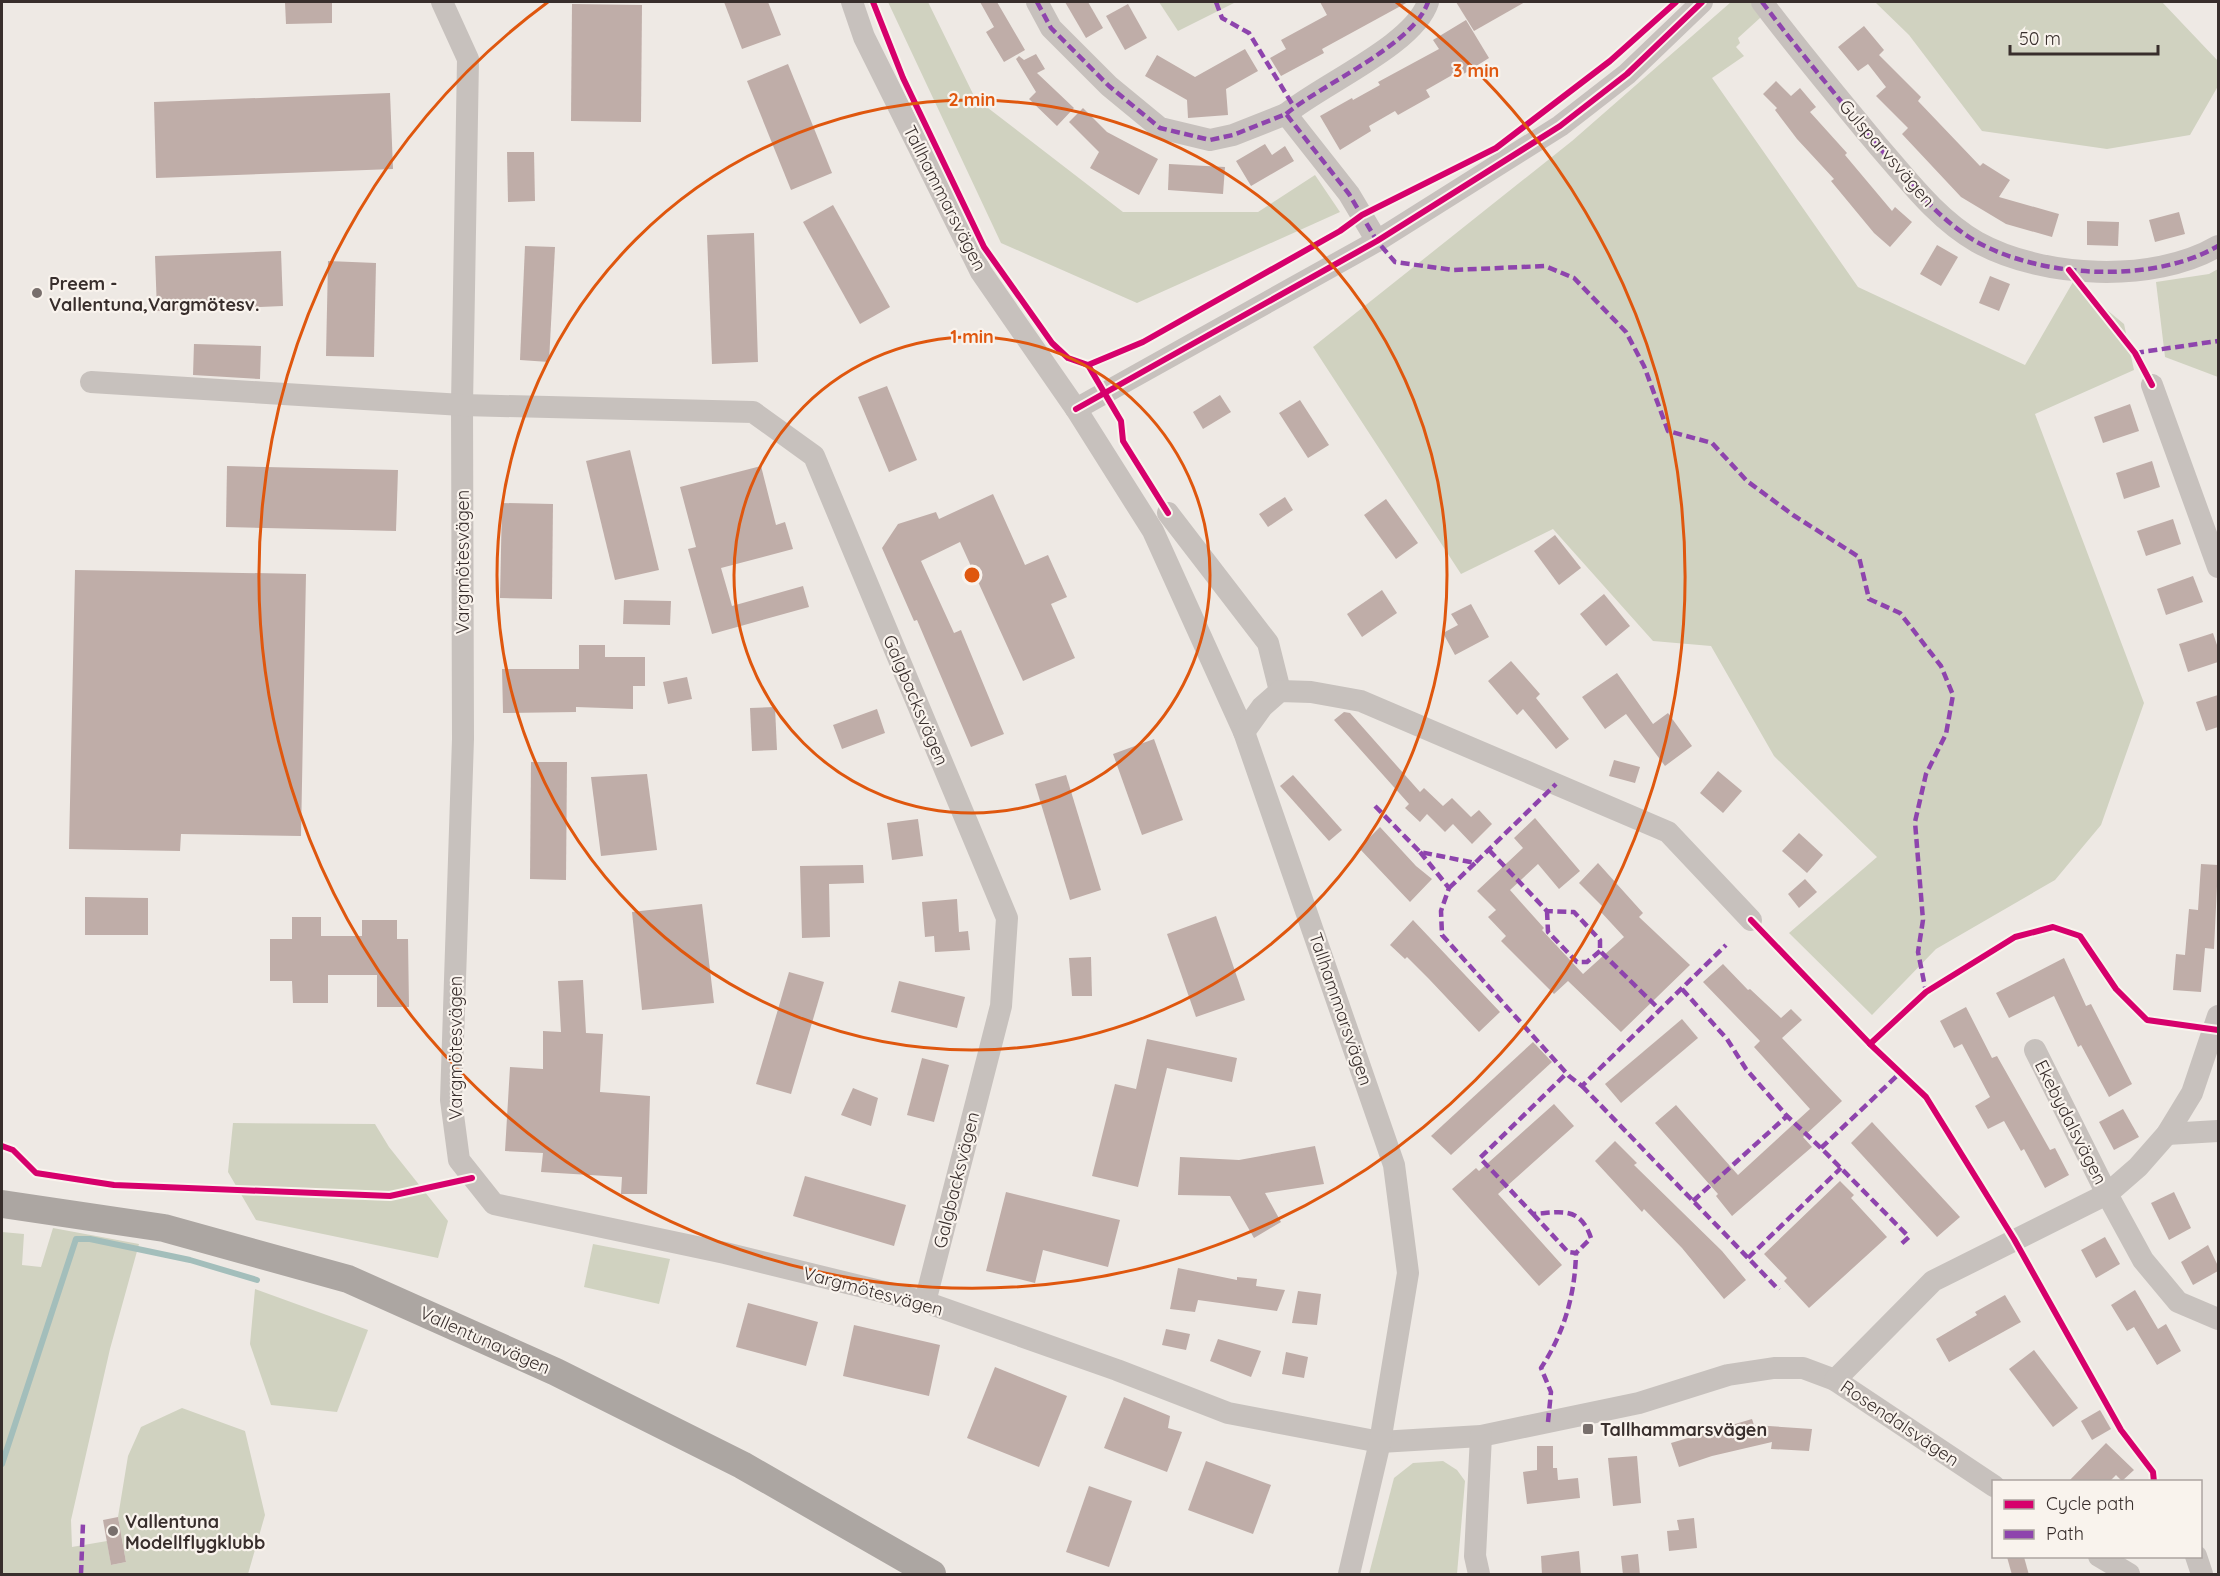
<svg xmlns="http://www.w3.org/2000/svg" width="2220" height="1576" font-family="Quicksand,sans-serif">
<rect width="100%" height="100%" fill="#eee9e4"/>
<g fill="#d0d2c0">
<polygon points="888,2 928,2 975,98 1123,212 1258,212 1315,175 1340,212 1137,303 1001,243"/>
<polygon points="1159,2 1236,2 1178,31"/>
<polygon points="1731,2 1756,2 1760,10 1760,18 1738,38 1740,43 1736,47 1744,56 1712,78 1858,287 2025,365 2073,282 2124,324 2134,370 2035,414 2144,703 2101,825 2055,880 1936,949 1872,1015 1789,933 1877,857 1774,756 1711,646 1653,641 1553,529 1461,574 1313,347 1572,141"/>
<polygon points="1875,2 2162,2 2218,61 2218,86 2190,135 2107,149 1982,131 1909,35"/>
<polygon points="2218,269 2218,377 2165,357 2156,282 2209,274"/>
<polygon points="233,1123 375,1124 389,1147 448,1221 438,1258 256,1220 228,1172"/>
<polygon points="53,1228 139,1244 110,1349 71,1520 72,1547 107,1541 111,1565 126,1562 118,1517 128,1456 141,1427 182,1408 245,1431 265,1515 248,1574 2,1574 2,1232 24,1234 22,1265 41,1267"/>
<polygon points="593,1244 670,1259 659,1304 584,1287"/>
<polygon points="255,1289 368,1330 337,1412 271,1405 250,1344"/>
<polygon points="1443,1461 1457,1470 1465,1481 1457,1574 1369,1574 1394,1478 1413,1463"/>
</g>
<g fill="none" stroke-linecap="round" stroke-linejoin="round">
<polyline stroke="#a3bebb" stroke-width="6" points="2,1464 76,1239 90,1239 190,1260 257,1280"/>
</g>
<g fill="#bfada8">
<polygon points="285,2 332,2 332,23 286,24"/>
<polygon points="724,2 768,2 781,35 742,49"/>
<polygon points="980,2 997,2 1025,50 1004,62 986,32 994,27"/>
<polygon points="1065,2 1088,2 1103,28 1086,38"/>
<polygon points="1320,2 1408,2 1322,49 1324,53 1281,76 1270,58 1286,49 1281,40 1327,15"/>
<polygon points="1456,2 1525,2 1474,31"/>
<polygon points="572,4 642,5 641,122 571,121"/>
<polygon points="1128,4 1147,38 1125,50 1106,16"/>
<polygon points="1466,20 1489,58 1457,78 1454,74 1426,90 1430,97 1398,115 1395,111 1369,126 1371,131 1340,150 1320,116 1352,98 1353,100 1380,85 1378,82 1439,49 1433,40"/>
<polygon points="1864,26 1884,50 1879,55 1921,97 1918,101 1980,166 1983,163 2010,180 1999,197 2059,214 2052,237 2006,224 1961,197 1902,134 1908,128 1876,96 1886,87 1868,64 1858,71 1838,47"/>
<polygon points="1245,49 1258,71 1226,89 1228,115 1188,118 1187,100 1145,76 1157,55 1195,77"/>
<polygon points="1036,54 1045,69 1037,73 1074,108 1057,126 1029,99 1036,92 1016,59 1019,56 1024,60"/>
<polygon points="788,64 832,173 791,190 747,81"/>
<polygon points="1776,81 1791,96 1800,88 1816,107 1810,112 1847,153 1845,155 1892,211 1895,207 1912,222 1890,247 1874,233 1831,181 1834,179 1797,139 1775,110 1777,108 1763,94"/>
<polygon points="390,93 393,169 156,178 154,102"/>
<polygon points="1083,108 1107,132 1158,159 1139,195 1090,168 1099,152 1069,122"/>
<polygon points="1265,144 1272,155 1285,146 1294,161 1251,186 1236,161"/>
<polygon points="507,152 534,152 535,201 508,202"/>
<polygon points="1169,164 1225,167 1223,194 1168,190"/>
<polygon points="833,205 890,307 860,324 803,222"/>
<polygon points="2179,212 2185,234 2155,242 2149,220"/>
<polygon points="2087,221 2119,222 2118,246 2087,245"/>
<polygon points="754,233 758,362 712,364 707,235"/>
<polygon points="1937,245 1958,257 1941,286 1920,274"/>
<polygon points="525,246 555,247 549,362 520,360"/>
<polygon points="281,251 283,306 157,311 155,256"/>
<polygon points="328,261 376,263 374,357 326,356"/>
<polygon points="1990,276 2010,284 1999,311 1979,303"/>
<polygon points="194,344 261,346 260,379 193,375"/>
<polygon points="887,386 917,460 889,472 858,397"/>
<polygon points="1220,395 1231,412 1203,429 1193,412"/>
<polygon points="1300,400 1329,445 1308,458 1279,413"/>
<polygon points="2130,404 2139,431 2103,443 2094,417"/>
<polygon points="630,450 659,570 615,580 586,461"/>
<polygon points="2152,461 2160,487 2124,499 2116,473"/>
<polygon points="227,466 398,470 396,531 226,527"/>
<polygon points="761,466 776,525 785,522 793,549 721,568 732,606 803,586 809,607 712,634 688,549 696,547 680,487"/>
<polygon points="993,494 1025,565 1048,555 1067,597 1051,604 1075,658 1023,681 960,542 921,561 954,633 961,630 1004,734 971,747 917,620 914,621 882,548 898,524 936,512 939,519"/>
<polygon points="1285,497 1293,510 1268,527 1259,514"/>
<polygon points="1386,499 1418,543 1396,559 1364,515"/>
<polygon points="502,503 553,504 552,599 500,598"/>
<polygon points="2173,519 2181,544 2146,556 2137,531"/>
<polygon points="1555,535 1581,568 1559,585 1534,551"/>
<polygon points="75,570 306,574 301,836 181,834 180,851 69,849"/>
<polygon points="2193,576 2203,602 2166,615 2157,589"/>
<polygon points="1382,590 1397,613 1362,637 1347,614"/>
<polygon points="1604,594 1630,626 1606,646 1580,614"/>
<polygon points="624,600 671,601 670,625 623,624"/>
<polygon points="1471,604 1489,637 1455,655 1443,633 1458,625 1451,614"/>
<polygon points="2213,633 2218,648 2218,662 2188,672 2179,644"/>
<polygon points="579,645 605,645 605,657 645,657 645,686 633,686 633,709 576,707 576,712 503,713 502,669 579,669"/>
<polygon points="1511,661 1540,694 1536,698 1569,739 1556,749 1523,709 1517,715 1488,681"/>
<polygon points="1617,673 1653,724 1668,713 1692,746 1665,766 1626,714 1605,729 1582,697"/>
<polygon points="687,677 692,699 668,704 663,682"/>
<polygon points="2218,695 2218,727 2206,731 2196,702"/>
<polygon points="775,707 777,750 752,751 750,708"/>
<polygon points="877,709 885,733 842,749 833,725"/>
<polygon points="1344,712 1350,713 1420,792 1424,788 1443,806 1452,798 1471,817 1479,810 1492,824 1472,844 1453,824 1445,832 1427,814 1420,822 1405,808 1409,804 1334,720"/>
<polygon points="1154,739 1183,820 1142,835 1113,754"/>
<polygon points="1614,760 1640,767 1635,783 1609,776"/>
<polygon points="531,762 567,762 566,880 530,879"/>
<polygon points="1718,771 1742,791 1723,813 1700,793"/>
<polygon points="647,774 657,850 601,856 591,777"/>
<polygon points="1066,775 1101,890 1070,900 1035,784"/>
<polygon points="1293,775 1342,830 1329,841 1280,786"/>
<polygon points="1535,818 1580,871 1559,889 1538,864 1510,890 1544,928 1542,930 1583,974 1624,937 1600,911 1603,907 1579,883 1598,863 1643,913 1639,917 1690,965 1621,1032 1568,981 1554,994 1501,941 1506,936 1488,917 1496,910 1477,891 1523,848 1514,838"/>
<polygon points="918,819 923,856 892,860 887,823"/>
<polygon points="1380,827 1416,866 1432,879 1410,902 1359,848"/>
<polygon points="1799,833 1823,855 1807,873 1782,851"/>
<polygon points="2201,864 2218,865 2214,949 2205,948 2201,992 2173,990 2176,954 2185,955 2189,909 2198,910"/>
<polygon points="863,865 864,883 829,884 830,937 802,938 800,866"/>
<polygon points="1805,879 1817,892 1799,908 1788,894"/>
<polygon points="85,897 148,898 148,935 85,935"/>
<polygon points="957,899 959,932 968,931 970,950 935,952 934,936 925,937 922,902"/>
<polygon points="702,904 714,1003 642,1010 632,912"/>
<polygon points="1216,916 1245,1000 1196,1017 1167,934"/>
<polygon points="292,917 321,917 321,936 362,936 362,920 397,920 397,939 408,939 409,1007 377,1007 377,975 328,975 328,1003 293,1003 292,981 270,981 270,939 292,939"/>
<polygon points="1413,920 1500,1012 1479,1032 1429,979 1407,957 1405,959 1390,945"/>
<polygon points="1091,957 1092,996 1072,996 1069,958"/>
<polygon points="2064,958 2086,1006 2091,1004 2132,1084 2109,1097 2081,1045 2078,1047 2054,996 2009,1018 1996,993"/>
<polygon points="1723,964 1748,990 1750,989 1781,1018 1791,1009 1802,1020 1782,1038 1842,1101 1803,1137 1812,1147 1732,1216 1716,1196 1718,1194 1655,1123 1676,1105 1738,1175 1810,1109 1754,1047 1760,1041 1703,982"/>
<polygon points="789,972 824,982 791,1094 756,1084"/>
<polygon points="583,980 586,1033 603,1034 600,1092 650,1096 647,1194 621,1194 622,1177 541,1172 543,1153 505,1151 510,1067 543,1069 543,1031 561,1032 558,981"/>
<polygon points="899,981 965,997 957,1028 891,1012"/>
<polygon points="1966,1007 1992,1058 1997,1056 2050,1150 2055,1148 2069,1175 2045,1188 2024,1149 2021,1151 2004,1121 1988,1129 1975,1106 1990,1097 1962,1044 1954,1048 1940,1021"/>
<polygon points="1682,1019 1698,1038 1621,1103 1605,1084"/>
<polygon points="1147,1039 1237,1058 1232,1082 1167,1068 1138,1187 1092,1176 1115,1084 1136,1089"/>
<polygon points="1533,1042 1552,1062 1451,1155 1431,1136"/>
<polygon points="922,1058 949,1065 934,1122 907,1115"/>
<polygon points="853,1088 878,1098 871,1126 841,1115"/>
<polygon points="1554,1104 1574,1126 1498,1194 1562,1265 1539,1286 1452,1189 1476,1168 1479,1171"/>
<polygon points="2123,1109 2139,1137 2114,1150 2099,1122"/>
<polygon points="1872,1122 1960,1217 1937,1237 1851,1143"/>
<polygon points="1615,1141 1637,1163 1634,1165 1722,1251 1746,1280 1724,1299 1682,1248 1644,1209 1642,1212 1595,1161"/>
<polygon points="1315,1146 1324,1184 1265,1193 1281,1222 1254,1238 1230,1196 1178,1195 1180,1157 1239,1160"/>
<polygon points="805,1176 906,1205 894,1246 793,1216"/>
<polygon points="1840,1181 1854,1195 1851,1198 1887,1237 1809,1308 1784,1281 1787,1278 1764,1254"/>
<polygon points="1006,1192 1120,1220 1108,1267 1043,1250 1035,1283 986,1271"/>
<polygon points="2174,1192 2191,1228 2169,1240 2151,1203"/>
<polygon points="2105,1237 2120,1264 2096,1278 2081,1250"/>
<polygon points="2208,1245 2218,1266 2218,1271 2193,1285 2181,1262"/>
<polygon points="1178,1268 1237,1280 1237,1277 1257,1279 1256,1286 1285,1290 1277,1311 1198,1300 1195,1312 1170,1309"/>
<polygon points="2135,1290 2158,1329 2166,1324 2181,1351 2157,1365 2134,1327 2127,1331 2111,1305"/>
<polygon points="1298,1291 1321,1294 1317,1325 1292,1323"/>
<polygon points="2005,1295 2021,1322 1949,1362 1936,1339 1977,1315 1975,1312"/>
<polygon points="748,1303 818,1322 806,1366 736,1347"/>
<polygon points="854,1325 940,1345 929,1396 843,1376"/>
<polygon points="1166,1329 1190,1334 1186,1350 1162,1345"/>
<polygon points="1218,1339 1261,1351 1251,1377 1210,1361"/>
<polygon points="2034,1350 2078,1408 2053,1427 2009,1369"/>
<polygon points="1286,1352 1308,1357 1304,1378 1282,1374"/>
<polygon points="995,1367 1067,1396 1039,1467 967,1438"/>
<polygon points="1124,1397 1170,1416 1168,1428 1182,1432 1167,1472 1104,1448"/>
<polygon points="2100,1410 2111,1429 2092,1440 2081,1421"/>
<polygon points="1752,1419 1754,1425 1812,1429 1809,1451 1771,1449 1772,1442 1712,1456 1679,1467 1671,1443"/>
<polygon points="2106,1443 2134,1470 2122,1481 2116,1475 2109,1482 2068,1482"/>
<polygon points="1537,1446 1553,1446 1553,1468 1557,1468 1558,1480 1578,1478 1580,1498 1527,1504 1523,1472 1537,1470"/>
<polygon points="1637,1456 1641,1503 1613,1506 1608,1458"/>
<polygon points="1206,1461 1271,1485 1253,1534 1188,1510"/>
<polygon points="1089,1486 1132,1501 1109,1567 1066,1552"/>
<polygon points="118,1517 126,1562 111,1565 103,1520"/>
<polygon points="1694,1518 1697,1548 1669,1551 1667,1531 1679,1530 1677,1520"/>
<polygon points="1579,1551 1581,1575 1542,1575 1541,1556"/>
<polygon points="1638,1554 1640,1575 1623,1575 1621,1556"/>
<polygon points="2007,1557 2024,1557 2029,1575 2012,1575"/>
</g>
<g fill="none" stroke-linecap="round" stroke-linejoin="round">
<g stroke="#c7c1bd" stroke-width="22">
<polyline points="442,2 468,59 462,405 463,739 451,1100 459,1160 494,1204 725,1253 925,1302 1117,1370 1228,1413 1380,1442 1481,1436 1639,1403 1728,1375 1774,1368 1803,1368 1835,1380 1994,1486"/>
<polyline points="852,2 864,37 981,272 1076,409 1153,531 1244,732 1394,1165 1408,1273 1380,1442 1349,1574"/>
<polyline points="1037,2 1051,28 1109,86 1160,128 1210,140 1233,135 1286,114 1349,194 1377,241"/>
<path d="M1762 2C1799 51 1839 99 1879 147 1908 180 1937 219 1977 242 2042 278 2153 284 2218 246"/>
<path d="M1286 114C1322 84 1414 45 1428 2"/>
<polyline points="91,382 462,405 753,412 814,456 1007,918 1001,1006 925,1302"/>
<polyline points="2152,385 2218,567"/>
<polyline points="1076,409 1377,241 1560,126 1627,74 1702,2"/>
<polyline points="1168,513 1268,643 1280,691"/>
<polyline points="1244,732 1262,707 1280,691 1311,692 1361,701 1668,832 1751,920"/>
<polyline points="2035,1050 2107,1194 2143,1260 2178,1302 2218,1319"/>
<polyline points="2167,1134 2218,1131"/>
<polyline points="1835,1380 1933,1281 2107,1194 2138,1167 2167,1134 2192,1093 2218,1016"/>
<polyline points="2099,1556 2129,1574"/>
<polyline points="2196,1556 2202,1574"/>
<polyline points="1479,1574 1475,1556 1481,1436"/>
</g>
<polyline stroke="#aca6a2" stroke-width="28" points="2,1204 164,1228 348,1279 556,1372 742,1465 932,1574"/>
<g stroke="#8e44ad" stroke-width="4.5" stroke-dasharray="9 4.5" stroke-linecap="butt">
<polyline points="1037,2 1051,28 1109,86 1160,128 1210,140 1233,135 1286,114 1349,194 1377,241 1395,262 1453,270 1545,266 1574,278 1626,332 1644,366 1668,431 1712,443 1747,481 1793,515 1859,557 1869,599 1900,613 1941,666 1953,695 1946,734 1926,774 1915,822 1923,920 1918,952 1926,992"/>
<polyline points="1216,2 1222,18 1249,33 1294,107"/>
<path d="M1762 2C1799 51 1839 99 1879 147 1908 180 1937 219 1977 242 2042 278 2153 284 2218 246"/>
<path d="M1286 114C1322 84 1414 45 1428 2"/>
<polyline points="2135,353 2218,341"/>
<polyline points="1375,806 1420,852 1475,863 1556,784"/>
<polyline points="1489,850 1547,911 1574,912 1600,940 1600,951 1660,1010"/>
<polyline points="1420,852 1449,888 1441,911 1442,935 1569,1076 1582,1086 1726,945"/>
<polyline points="1449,888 1475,863"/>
<polyline points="1547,911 1548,932 1577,962 1587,962 1600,951"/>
<polyline points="1682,989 1727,1039 1746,1069 1787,1116 1821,1148 1909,1237 1900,1245"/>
<polyline points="1582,1086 1779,1290"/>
<polyline points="1821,1148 1900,1073"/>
<polyline points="1693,1201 1787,1116"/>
<path d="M1533 1214 1568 1252 1576 1253 1591 1238C1580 1206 1562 1212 1533 1214L1480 1158 1567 1073"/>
<polyline points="1748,1258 1841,1168"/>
<path d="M1548 1422 1551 1392 1541 1368C1564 1333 1575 1295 1576 1253"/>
<polyline points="81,1574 83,1523"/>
</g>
<g stroke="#f9f3ed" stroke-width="10">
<g id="cycleway">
<polyline points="873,2 903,78 984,247 1052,343 1068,358 1088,365"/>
<polyline points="2069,270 2135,353 2152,385"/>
<polyline points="1076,409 1377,241 1560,126 1627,74 1702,2"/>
<polyline points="1168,513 1123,441 1121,421 1088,365 1143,342 1340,231 1362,215 1496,148 1610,61 1676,2"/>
<polyline points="1751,920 1870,1044 1926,1097 2014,1239 2121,1430 2153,1472 2154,1482"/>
<polyline points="1870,1044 1926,992 2015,937 2053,927 2080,936 2116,989 2147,1020 2218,1030"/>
<polyline points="2,1146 13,1150 36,1173 114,1185 390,1196 472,1178"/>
</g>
</g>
<use href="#cycleway" stroke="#d6006c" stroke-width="6"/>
</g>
<g fill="none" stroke="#df570e" stroke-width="3">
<circle cx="972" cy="575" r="238"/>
<circle cx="972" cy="575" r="475"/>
<path d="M1396 2A713 713 0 1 1 548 2"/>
</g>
<g fill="#786f6c" stroke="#f9f3ed" stroke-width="2">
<circle cx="37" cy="293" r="6"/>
<rect x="1582" y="1423" width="12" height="12" rx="3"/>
<circle cx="113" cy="1531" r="6"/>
</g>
<g text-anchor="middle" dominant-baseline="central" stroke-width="4.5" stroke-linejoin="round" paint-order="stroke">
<g font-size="18" fill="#382e2c" stroke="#f9f3ed">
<text transform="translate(1887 153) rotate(49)">Gulsparvsvägen</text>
<text transform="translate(945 198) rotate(63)">Tallhammarsvägen</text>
<text transform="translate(462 562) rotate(-90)">Vargmötesvägen</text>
<text transform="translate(916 700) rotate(67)">Galgbacksvägen</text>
<text transform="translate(1341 1009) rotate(71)">Tallhammarsvägen</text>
<text transform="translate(455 1048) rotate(-90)">Vargmötesvägen</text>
<text transform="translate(2071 1122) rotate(63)">Ekebydalsvägen</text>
<text transform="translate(956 1180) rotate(-76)">Galgbacksvägen</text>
<text transform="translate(873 1291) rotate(15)">Vargmötesvägen</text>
<text transform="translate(485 1340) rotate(24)">Vallentunavägen</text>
<text transform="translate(1900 1423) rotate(34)">Rosendalsvägen</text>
</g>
<g font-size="18" font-weight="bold" fill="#382e2c" stroke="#f9f3ed" text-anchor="start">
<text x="49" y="283">Preem -<tspan x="49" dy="21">Vallentuna,Vargmötesv.</tspan></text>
<text x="1600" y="1429">Tallhammarsvägen</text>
<text x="125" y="1521">Vallentuna<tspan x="125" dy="21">Modellflygklubb</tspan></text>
</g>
</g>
<circle cx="972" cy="575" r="9" fill="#df570e" stroke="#f9f3ed" stroke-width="3"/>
<g font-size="18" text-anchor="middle" font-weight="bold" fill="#df570e" stroke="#f9f3ed" stroke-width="4.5" stroke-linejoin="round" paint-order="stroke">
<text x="1476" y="77">3 min</text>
<text x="972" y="106">2 min</text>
<text x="972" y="343">1 min</text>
</g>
<rect width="2220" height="1576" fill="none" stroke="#382e2c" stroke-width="6"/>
<rect x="1992" y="1480" width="210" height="78" fill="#f9f3ed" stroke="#aca4a0" stroke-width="1.5"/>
<rect x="2004" y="1500" width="30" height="9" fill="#d6006c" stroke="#aca4a0" stroke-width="1.5"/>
<text x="2046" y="1510" font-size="18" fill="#382e2c">Cycle path</text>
<rect x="2004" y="1530" width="30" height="9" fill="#8e44ad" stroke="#aca4a0" stroke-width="1.5"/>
<text x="2046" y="1540" font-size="18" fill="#382e2c">Path</text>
<path d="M2010 45v9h148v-9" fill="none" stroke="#382e2c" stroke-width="3"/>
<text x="2019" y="45" font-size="18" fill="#382e2c" stroke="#f9f3ed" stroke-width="4.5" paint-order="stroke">50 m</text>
</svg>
